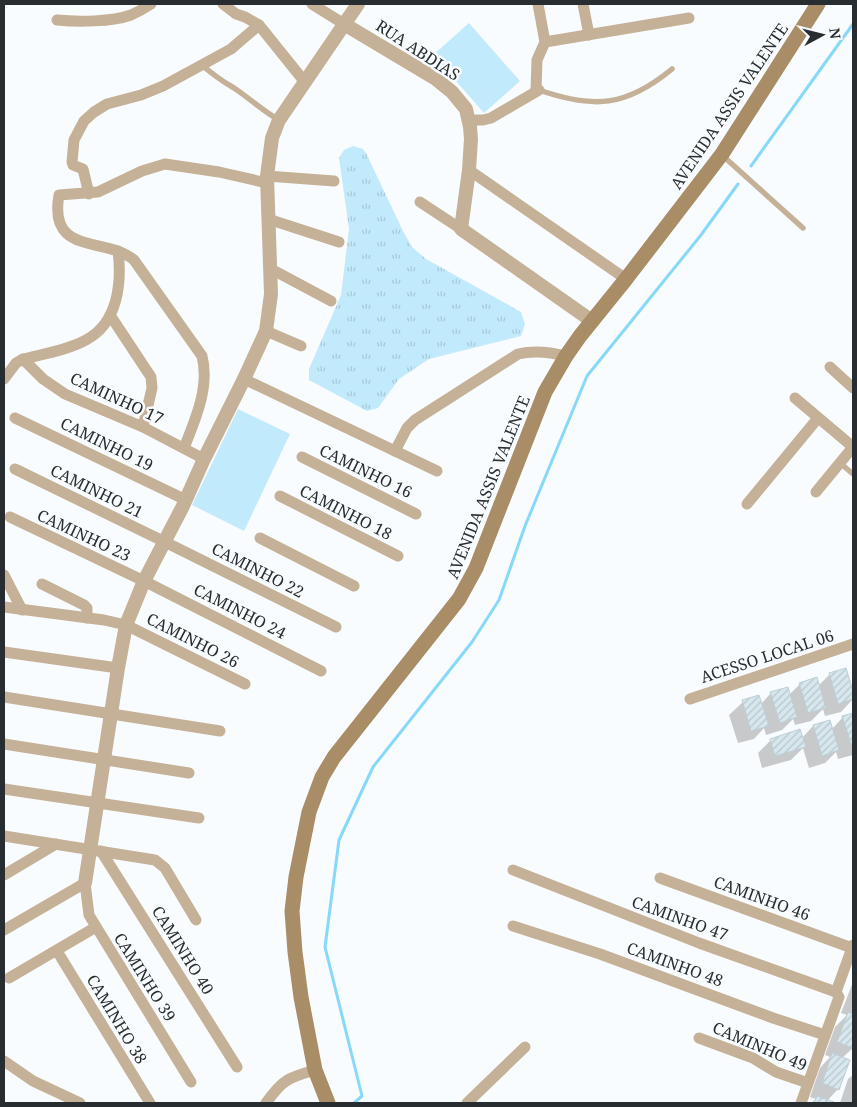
<svg xmlns="http://www.w3.org/2000/svg" width="857" height="1107" font-family="'Noto Serif',serif">
<defs>
<pattern id="grass-tufts" width="24" height="20" patternUnits="userSpaceOnUse" patternTransform="scale(1.25)"><rect width="24" height="20" fill="#c1eafc"/><path d="M3 7l-1-3M5 7V3M7 7l1-3M15 17l-1-3M17 17v-4M19 17l1-3" fill="none" stroke="#a6c9d8"/></pattern>
<pattern id="building-hatch" width="6" height="6" patternUnits="userSpaceOnUse" patternTransform="scale(1.25)"><rect width="6" height="6" fill="#d7e7ee"/><path d="M-1 1l2-2M0 6l6-6M5 7l2-2" fill="none" stroke="#b9c6cc"/></pattern>
</defs>
<rect width="100%" height="100%" fill="#f9fcfe"/>
<polygon fill="url(#grass-tufts)" points="353,146 363,149 366,153 403,231 412,247 426,259 521,312 525,324 521,336 429,359 399,379 378,408 367,411 309,380 309,369 341,295 349,229 339,158 344,150"/>
<g fill="#c1eafc">
<polygon points="469,23 520,81 484,113 433,55"/>
<polygon points="238,409 290,434 244,531 192,505"/>
</g>
<g fill="#0003">
<polygon points="845,670 853,699 841,712 825,716 823,709 811,721 795,725 793,719 782,730 766,735 764,728 754,739 738,743 729,715 743,702 761,704 771,693 789,695 800,684 818,686 829,675"/>
<polygon points="853,714 853,755 838,759 836,752 825,763 809,768 803,748 791,760 762,768 758,753 771,740 802,738 813,726 832,729 843,717"/>
<polygon points="853,982 853,1048 842,1058 838,1089 827,1101 832,1103 811,1103 816,1099 810,1097 820,1068 830,1057 825,1055 835,1027 847,1015 841,1013"/>
<polygon points="853,1075 853,1103 840,1103 848,1079"/>
</g>
<g fill="none" stroke-linecap="round" stroke-linejoin="round">
<g stroke="#87d8f9" stroke-width="3">
<polyline points="751,166 853,24"/>
<polyline points="354,1103 362,1096 325,947 339,840 373,767 472,642 499,600 525,526 587,376 701,235 738,184"/>
</g>
</g>
<g fill="url(#building-hatch)" stroke="#beced5">
<polygon points="846,668 853,691 853,699 838,704 829,673"/>
<polygon points="817,677 826,708 808,713 799,683"/>
<polygon points="788,687 797,717 780,723 770,692"/>
<polygon points="759,695 769,726 751,731 742,700"/>
<polygon points="853,713 853,746 852,747 842,716"/>
<polygon points="830,720 839,750 822,756 813,725"/>
<polygon points="800,729 806,747 775,756 770,739"/>
<polygon points="848,1012 853,1014 853,1048 837,1042"/>
<polygon points="832,1053 850,1060 839,1090 822,1083"/>
<polygon points="817,1096 834,1102 834,1103 814,1103"/>
</g>
<g fill="none" stroke-linecap="round" stroke-linejoin="round">
<g stroke="#c5b198" stroke-width="5.5">
<path d="M202 65C212 74 222 81 234 88 249 98 263 111 279 120"/>
<path d="M539 90C594 109 626 107 672 69"/>
<polyline points="723,156 803,228"/>
<polyline points="840,463 853,474"/>
</g>
<g stroke="#c5b198" stroke-width="11">
<polyline points="223,4 236,14 245,17 259,25 304,81"/>
<polyline points="312,4 344,24"/>
<polyline points="538,4 545,42 689,18"/>
<polyline points="583,4 589,35"/>
<path d="M57 20C77 22 112 22 131 15 138 12 145 8 151 4"/>
<polyline points="536,90 537,60 545,42"/>
<polyline points="469,120 483,120 491,118 539,90"/>
<polyline points="469,170 626,279"/>
<polyline points="267,176 334,181"/>
<polyline points="89,194 83,169 73,165 72,162 74,140 84,121 94,112 107,104 141,95 163,86 231,49 259,25"/>
<polyline points="420,202 461,229"/>
<polyline points="268,219 339,242"/>
<polyline points="271,269 331,301"/>
<polyline points="110,315 151,377 152,388 143,427"/>
<polyline points="266,331 301,346"/>
<polyline points="23,359 43,379 65,394 143,427 204,459"/>
<polyline points="830,367 853,388"/>
<path d="M4 379 16 363 23 359C43 354 68 350 86 340 118 323 122 283 118 251"/>
<polyline points="244,379 437,471"/>
<polyline points="795,398 853,447"/>
<polyline points="15,418 186,500"/>
<path d="M184 448C195 420 210 387 202 356L134 260C105 236 48 256 59 195L98 192 142 171 165 164 219 172 267 183"/>
<path d="M395 451 407 428 415 420 518 354C534 350 550 352 566 356"/>
<polyline points="302,457 416,514"/>
<polyline points="15,469 165,542 336,627"/>
<polyline points="816,492 853,447"/>
<polyline points="280,496 398,556"/>
<polyline points="747,504 818,418"/>
<polyline points="10,517 144,581 321,671"/>
<polyline points="260,538 354,586"/>
<polyline points="4,575 22,610"/>
<polyline points="42,584 84,605 87,608 87,618"/>
<polyline points="4,607 104,620 126,625 245,684"/>
<polyline points="4,652 118,668"/>
<polyline points="4,697 220,731"/>
<polyline points="690,699 853,644"/>
<polyline points="4,744 189,773"/>
<polyline points="4,789 199,818"/>
<polyline points="4,836 155,860 165,868 196,920"/>
<polyline points="101,851 237,1067"/>
<polyline points="513,870 699,943 836,992"/>
<polyline points="4,875 56,844"/>
<polyline points="660,878 852,948"/>
<polyline points="513,926 600,954 773,1018 825,1035"/>
<polyline points="4,930 85,883 89,915 191,1082"/>
<polyline points="57,951 150,1103"/>
<polyline points="9,978 96,927"/>
<polyline points="699,1038 753,1058 776,1072 808,1083"/>
<polyline points="4,1061 33,1081 80,1103"/>
<path d="M266 1103C283 1079 288 1078 315 1070"/>
<polyline points="467,1103 525,1047"/>
<polyline points="801,1103 839,997 836,992 853,945"/>
</g>
<g stroke="#c5b198" stroke-width="14">
<polyline points="344,24 436,79 452,92 466,109 470,127 471,139 469,170 461,229 592,321"/>
<polyline points="85,883 118,668 126,625 144,581 183,506 204,459 244,379 266,331 271,294 267,176 272,138 279,120 358,4"/>
</g>
<polyline stroke="#a98d67" stroke-width="15" points="328,1103 315,1070 301,997 295,952 292,911 296,877 309,812 322,777 334,757 459,599 476,568 545,392 566,356 580,336 626,279 722,154 818,4"/>
</g>
<g text-anchor="middle" dominant-baseline="central" stroke-width="5" stroke-linejoin="round" paint-order="stroke">
<g font-size="16" fill="#272d30" stroke="#f9fcfe">
<text transform="translate(418 50) rotate(33)">RUA ABDIAS</text>
<text transform="translate(729 106) rotate(-56)">AVENIDA ASSIS VALENTE</text>
<text transform="translate(117 398) rotate(25)">CAMINHO 17</text>
<text transform="translate(107 444) rotate(26)">CAMINHO 19</text>
<text transform="translate(366 471) rotate(26)">CAMINHO 16</text>
<text transform="translate(488 487) rotate(-68)">AVENIDA ASSIS VALENTE</text>
<text transform="translate(97 491) rotate(26)">CAMINHO 21</text>
<text transform="translate(346 512) rotate(27)">CAMINHO 18</text>
<text transform="translate(84 535) rotate(25)">CAMINHO 23</text>
<text transform="translate(258 570) rotate(27)">CAMINHO 22</text>
<text transform="translate(240 611) rotate(27)">CAMINHO 24</text>
<text transform="translate(193 640) rotate(27)">CAMINHO 26</text>
<text transform="translate(767 656) rotate(-18)">ACESSO LOCAL 06</text>
<text transform="translate(762 898) rotate(20)">CAMINHO 46</text>
<text transform="translate(680 918) rotate(20)">CAMINHO 47</text>
<text transform="translate(183 950) rotate(58)">CAMINHO 40</text>
<text transform="translate(675 964) rotate(20)">CAMINHO 48</text>
<text transform="translate(145 977) rotate(58)">CAMINHO 39</text>
<text transform="translate(117 1019) rotate(59)">CAMINHO 38</text>
<text transform="translate(760 1046) rotate(23)">CAMINHO 49</text>
</g>
</g>
<rect width="857" height="1107" fill="none" stroke="#272d30" stroke-width="10"/>
<g transform="translate(822 35) rotate(83)" stroke="#f9fcfe" stroke-width="4" paint-order="stroke">
<path d="M0-4L9 19L0 12L-9 19Z" fill="#272d30"/>
<text y="-8" font-size="14" font-weight="bold" text-anchor="middle" fill="#272d30">N</text>
</g>
</svg>
